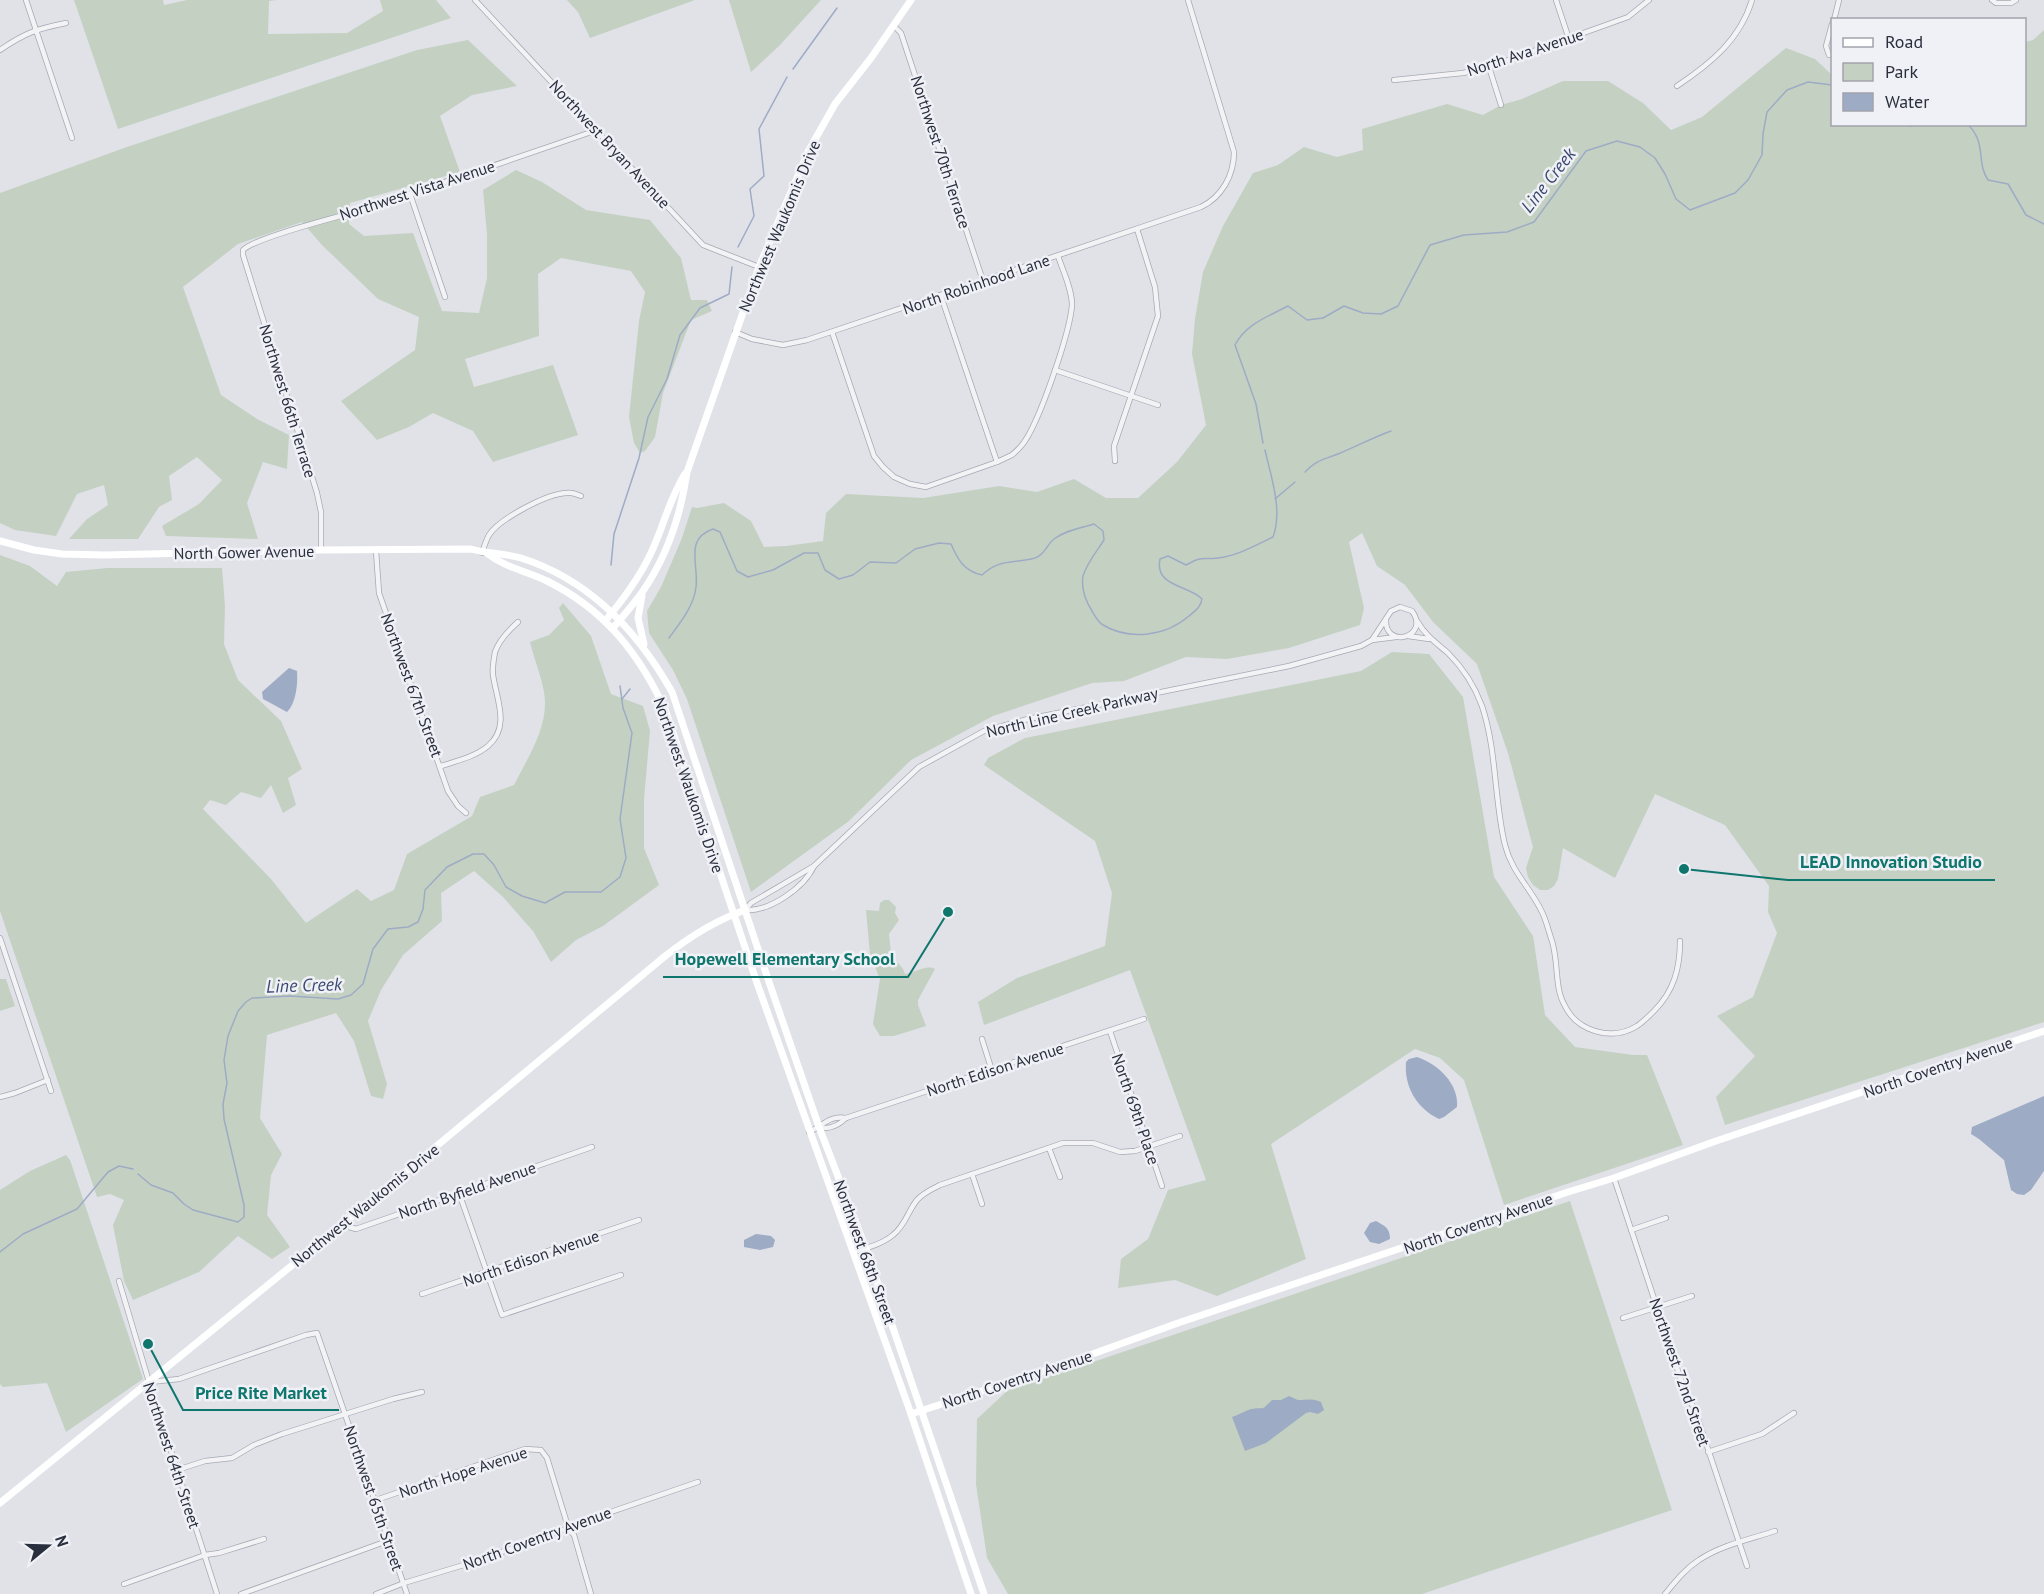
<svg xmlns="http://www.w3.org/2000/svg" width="2044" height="1594" font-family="'PT Sans',sans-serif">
<rect width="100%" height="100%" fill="#e0e2e8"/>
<g fill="#c4d1c2">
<polygon points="74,0 163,0 164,5 187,0 277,0 269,1 268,34 347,33 383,11 380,0 436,0 451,18 118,129"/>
<polygon points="567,0 695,0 590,38 578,12"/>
<polygon points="729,0 821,0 780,45 751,72"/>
<polygon points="2044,30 2044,1022 1725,1125 1716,1097 1755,1056 1717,1016 1753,997 1777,933 1768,912 1769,886 1725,825 1655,794 1615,878 1563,848 1558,879 1554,886 1548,890 1540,890 1533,885 1528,877 1526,868 1533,847 1508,753 1477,664 1433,622 1405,585 1377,566 1362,533 1349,542 1364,608 1360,625 1289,648 1227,659 1186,657 1124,681 1092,683 993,716 911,760 849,821 751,892 687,699 673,670 649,633 647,611 661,587 682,538 692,507 697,508 724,503 751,521 764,547 786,546 823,541 826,513 846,494 923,498 999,486 1037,492 1074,479 1106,498 1138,498 1177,462 1206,425 1192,354 1195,319 1203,272 1223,226 1253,173 1278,165 1304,147 1337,157 1363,150 1362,129 1447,104 1483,115 1501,105 1522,99 1563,81 1608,81 1643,103 1671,130 1702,117 1786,48 1815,59 1832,75 1832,124 2024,124 2025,42 2033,40"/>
<polygon points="468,40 517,86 472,95 440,116 460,172 350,203 349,224 364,236 413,233 442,311 479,313 487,278 487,234 483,190 516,170 542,182 586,210 650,220 681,258 691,300 707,300 712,311 691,320 663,393 655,437 645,451 640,453 634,443 629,417 639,321 645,292 631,271 561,258 538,274 539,336 465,359 474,387 553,365 578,435 493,462 473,431 433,413 409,427 377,440 341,401 415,350 419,317 378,299 322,245 302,222 238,244 183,287 221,395 257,419 289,435 287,469 263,462 247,503 258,539 166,536 162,526 199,504 222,480 197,457 169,476 172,500 159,507 138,539 69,539 87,519 108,505 104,485 77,494 56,536 15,530 0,523 0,193 124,148 417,50"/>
<path d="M0 555 30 566 57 586 66 572 107 568H222L225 606 224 644 238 680 281 721 302 769 288 778 296 805 283 813 271 785 261 798 241 792 226 805 210 800 203 809 271 879 306 923 357 889 371 901 394 890 407 854 472 816 480 797 514 785C528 757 550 725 544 692 541 675 534 659 530 642L549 635 564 620 559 608 563 603 591 636 611 694 643 706 650 731 644 799V848L659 885 603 926 576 940 551 962 533 931 503 897 474 871 441 893 442 921 403 955 381 990 368 1021 387 1084 383 1099 371 1096 354 1041 336 1013 267 1035 260 1118 282 1154 271 1175 267 1215 290 1247 272 1259 238 1236 199 1272 133 1300 124 1281 113 1225 124 1200 110 1194 97 1197 0 911Z"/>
<polygon points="1392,652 1429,654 1463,697 1494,877 1533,936 1545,1015 1575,1047 1633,1055 1647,1055 1683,1145 1504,1205 1464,1080 1440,1058 1415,1049 1271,1144 1306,1259 1217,1296 1175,1280 1118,1288 1121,1259 1148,1239 1168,1190 1206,1180 1130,970 984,1025 978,1002 1017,978 1105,946 1112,893 1095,841 984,765 988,758 1025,738 1361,671"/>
<path d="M884 900H889L896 907 895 913 899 920 889 934 891 954 903 969 905 974C915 973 926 964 935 969L918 1000V1005L926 1026 894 1036H880L873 1024 880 979 870 955 866 910 879 911 880 903Z"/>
<polygon points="0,979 6,979 15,1006 0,1011"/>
<polygon points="66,1155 70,1160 143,1379 66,1432 47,1383 3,1387 0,1384 0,1190 30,1171"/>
<polygon points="1570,1201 1672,1510 1422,1594 1008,1594 987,1558 976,1484 977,1419 1007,1391"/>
</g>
<g fill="#9eabc5">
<path d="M289 668 297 671C298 684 296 703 287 712L263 699 262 692Z"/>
<path d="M1417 1057C1438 1064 1459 1084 1457 1107L1444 1117 1439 1119C1416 1108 1404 1086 1406 1062L1409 1059Z"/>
<polygon points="2044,1096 2044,1171 2031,1190 2024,1195 2017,1194 2011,1190 2004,1160 1979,1139 1971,1134 1972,1127"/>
<path d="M1376 1221C1385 1226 1390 1228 1390 1239L1379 1244 1370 1242 1364 1233 1370 1223Z"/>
<polygon points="756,1234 771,1236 775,1240 773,1247 760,1250 744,1247 744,1240"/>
<path d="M1289 1396 1298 1400C1307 1400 1312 1398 1321 1402L1324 1410 1318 1414 1310 1412 1306 1413 1266 1443 1245 1451 1232 1417C1238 1415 1245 1411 1251 1409 1266 1406 1259 1413 1272 1400H1281Z"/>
</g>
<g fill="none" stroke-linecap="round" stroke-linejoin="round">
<g stroke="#9eabc5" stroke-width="1.5">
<polyline points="793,69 837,8"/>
<polyline points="1904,124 1909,126 1929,124"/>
<path d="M1967 124C1987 141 1976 163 1988 180L2008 184 2026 215 2044 224"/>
<polyline points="738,247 754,216 750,189 764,176 759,129 787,77"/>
<path d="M1263 443 1256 404 1235 345C1246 324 1267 317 1288 306L1307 320 1323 318 1344 306 1363 313 1381 314 1398 306 1430 245 1464 235 1507 232 1534 222 1586 151 1617 141 1640 147 1655 158 1665 174 1676 199 1690 210 1735 193 1748 180 1762 155 1763 134 1767 112 1787 90 1808 82 1832 85"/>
<path d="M1305 472C1318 459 1323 460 1338 454 1357 446 1372 438 1391 431"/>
<polyline points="1275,499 1295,482"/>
<polyline points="611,565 614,534 639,458 648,417 667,379 680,335 700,308 729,294 732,267"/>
<path d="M669 638C680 623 694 606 696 587 699 564 684 539 713 529L720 532 737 571 748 577 773 570 804 553H818L825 570 839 579 853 575 870 562 896 563 915 549 939 543 951 544C958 560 964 571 982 575 1000 558 1014 564 1035 558 1046 554 1046 545 1054 539 1066 530 1081 528 1094 524L1103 531 1104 540C1097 551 1087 563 1083 576 1081 589 1085 600 1092 611 1095 616 1098 622 1103 625 1130 641 1166 636 1189 616 1195 611 1201 607 1202 599 1189 585 1154 587 1160 559L1168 556 1186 565C1204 555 1201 560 1218 558 1237 556 1256 545 1273 537 1283 510 1271 477 1265 450"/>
<polyline points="622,699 630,689"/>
<polyline points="138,1174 151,1185 173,1193 184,1204 193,1210 238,1222 244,1217 244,1205 224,1119 223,1104 227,1083 224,1060 228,1036 238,1011 246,1002 252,998 290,996 338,999 351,995 363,984 373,949 388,929 408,927 418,922 423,909 425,890 447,867 473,854 484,854 494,865 506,887 522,896 545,903 565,892 601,892 620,877 626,858 620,819 632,733 623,708 620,686"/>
<polyline points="0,1252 23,1234 77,1209 108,1172 119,1166 133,1169"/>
</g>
<g stroke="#a6a9b2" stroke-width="6">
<g id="street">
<polyline points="26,0 72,138"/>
<polyline points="475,0 703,245 759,267"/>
<polyline points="1556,0 1569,39"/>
<polyline points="1992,0 1996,3 2011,3 2016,0"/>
<polyline points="1834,20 1839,0"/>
<polyline points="894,26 901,33 983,281"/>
<path d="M0 50C25 33 36 29 66 23"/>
<polyline points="1829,55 1826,46 1832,24"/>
<polyline points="1489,67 1501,105"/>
<polyline points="1394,80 1463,73 1489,67 1628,17 1649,0"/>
<path d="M1677 86C1710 64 1740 40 1752 0"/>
<polyline points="410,194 445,297"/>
<polyline points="941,296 997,462"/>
<path d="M735 332 752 339 783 345 807 340 1201 207C1222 197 1234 175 1234 152L1188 0"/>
<path d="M832 332 874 456 883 467 894 477 910 484 926 487 997 462 1012 455C1015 452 1019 449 1022 445 1039 424 1070 332 1072 305 1072 289 1063 271 1058 256"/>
<polyline points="1055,370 1158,405"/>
<polyline points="1115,461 1114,446 1158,316 1155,287 1137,229"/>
<path d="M321 550V512L317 493 243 255V250C255 238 327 220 347 214 431 187 514 159 597 130"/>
<polyline points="376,551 379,593 448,791 458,806 466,813"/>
<path d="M482 553C484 547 486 540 489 535 499 519 548 493 567 493 571 492 576 494 581 496"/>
<path d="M1417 621C1426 636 1435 642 1448 653 1463 668 1475 687 1482 706 1497 751 1494 800 1505 845 1512 873 1531 888 1542 912 1546 920 1548 929 1551 938 1559 959 1554 986 1564 1004 1576 1031 1611 1042 1637 1026 1643 1022 1649 1016 1654 1011 1674 991 1680 968 1680 941"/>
<polyline points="1408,636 1429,639"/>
<polyline points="1372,640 1396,637"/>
<path d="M441 766C456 761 475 757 488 746 511 727 496 698 493 675 492 668 494 658 495 652 499 640 509 630 518 622"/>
<path d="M745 910 751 903 814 866 919 767 984 731 1028 719 1289 666 1361 646 1372 640 1391 611 1400 607 1412 611C1431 637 1384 650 1386 619"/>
<path d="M745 910C769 912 804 888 814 866"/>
<polyline points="0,938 51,1091"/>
<polyline points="1110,1031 1162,1186"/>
<polyline points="982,1039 992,1071"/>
<polyline points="0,1097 15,1093 48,1080"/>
<path d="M819 1127C830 1130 838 1126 846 1118L1144 1019"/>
<path d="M809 1132C823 1126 829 1115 846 1118"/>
<polyline points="1049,1148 1060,1177"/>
<polyline points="972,1174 982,1204"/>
<polyline points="1614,1178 1685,1392 1695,1410 1747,1566"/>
<polyline points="459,1193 502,1315 621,1275"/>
<polyline points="344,1223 349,1227 356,1229 592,1147"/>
<polyline points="1631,1230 1666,1218"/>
<path d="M854 1252C867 1248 882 1244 893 1235 905 1226 908 1211 917 1200 923 1193 932 1189 940 1185L1063 1143H1093L1120 1152 1135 1151 1180 1136"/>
<polyline points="119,1281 149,1382 217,1594"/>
<polyline points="422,1294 639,1220"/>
<polyline points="1623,1318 1692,1296"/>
<polyline points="150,1382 179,1379 306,1335 317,1333 407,1594"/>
<polyline points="1708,1452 1762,1434 1794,1413"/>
<polyline points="177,1470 205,1461 232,1458 254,1445 282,1434 393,1399 422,1392"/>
<polyline points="376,1500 525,1449 541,1450 547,1458 569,1530 574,1535 591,1594"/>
<polyline points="124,1584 205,1555 219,1553 264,1539"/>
<polyline points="241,1594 390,1540"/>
<polyline points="376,1594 404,1583 477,1561 562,1530 569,1530 573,1525 698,1482"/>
<path d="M1665 1594C1675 1582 1685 1569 1699 1560 1721 1545 1751 1539 1775 1531"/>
</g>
</g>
<use href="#street" stroke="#f3f3f6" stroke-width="4.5"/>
<g stroke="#fff" stroke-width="7">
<path d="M0 541 34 550 62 554 105 555 321 550 471 549C488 554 504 553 521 558 590 580 637 630 672 692L768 979 819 1127 866 1249 984 1594"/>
<path d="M488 554C506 568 527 571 547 581 604 609 640 654 666 712L757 983 911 1414 971 1594"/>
<polyline points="642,596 638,618 644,644"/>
<path d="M605 621C622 601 638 580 650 555 663 529 669 499 685 474"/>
<path d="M613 628C623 616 634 604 643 591 667 556 681 514 687 472L759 267 809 150 835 104 871 58 911 0"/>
<polyline points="911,1414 1065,1364 1178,1323 1568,1192 1614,1178 1716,1141 2044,1031"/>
<path d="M0 1503 344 1223 664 957C689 937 714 921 745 910"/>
</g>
</g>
<g text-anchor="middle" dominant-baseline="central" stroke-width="5" stroke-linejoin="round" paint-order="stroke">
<g font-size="16" fill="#2a2f3e" stroke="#f0f1f6">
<text transform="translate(1525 52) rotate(-18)">North Ava Avenue</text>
<text transform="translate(610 144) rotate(47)">Northwest Bryan Avenue</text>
<text transform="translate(941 152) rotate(72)">Northwest 70th Terrace</text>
<text transform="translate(417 190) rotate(-18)">Northwest Vista Avenue</text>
<text transform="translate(779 226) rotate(-67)">Northwest Waukomis Drive</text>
<text transform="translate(976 284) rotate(-19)">North Robinhood Lane</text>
<text transform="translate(288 401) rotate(73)">Northwest 66th Terrace</text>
<text transform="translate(244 552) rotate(-1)">North Gower Avenue</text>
<text transform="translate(412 685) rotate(70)">Northwest 67th Street</text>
<text transform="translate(1072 712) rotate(-13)">North Line Creek Parkway</text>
<text transform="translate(689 785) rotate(71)">Northwest Waukomis Drive</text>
<text transform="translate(1938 1067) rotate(-19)">North Coventry Avenue</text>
<text transform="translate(995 1069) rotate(-18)">North Edison Avenue</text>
<text transform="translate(1136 1109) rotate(71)">North 69th Place</text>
<text transform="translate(467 1190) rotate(-19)">North Byfield Avenue</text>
<text transform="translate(365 1205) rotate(-39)">Northwest Waukomis Drive</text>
<text transform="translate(1478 1223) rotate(-19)">North Coventry Avenue</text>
<text transform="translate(865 1252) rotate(70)">Northwest 68th Street</text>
<text transform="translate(531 1258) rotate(-19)">North Edison Avenue</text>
<text transform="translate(1680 1372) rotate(71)">Northwest 72nd Street</text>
<text transform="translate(1017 1379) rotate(-18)">North Coventry Avenue</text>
<text transform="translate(172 1455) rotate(72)">Northwest 64th Street</text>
<text transform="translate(463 1472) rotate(-18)">North Hope Avenue</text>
<text transform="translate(374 1498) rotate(71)">Northwest 65th Street</text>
<text transform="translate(537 1538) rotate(-20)">North Coventry Avenue</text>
</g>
<g font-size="18" font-style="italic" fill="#38486e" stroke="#f0f1f6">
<text transform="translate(1548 180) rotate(-52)">Line Creek</text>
<text transform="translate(304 985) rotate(-2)">Line Creek</text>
</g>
</g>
<path fill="none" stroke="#0f766e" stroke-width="2" d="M1684 869L1788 880H1995M948 912L908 977H663M148 1344L183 1410H339"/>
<g fill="#0f766e" stroke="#f0f1f6" stroke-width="2">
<circle cx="1684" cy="869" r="6"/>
<circle cx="948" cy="912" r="6"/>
<circle cx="148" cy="1344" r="6"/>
</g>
<g font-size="18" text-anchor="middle" font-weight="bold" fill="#0f766e" stroke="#f0f1f6" stroke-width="5" stroke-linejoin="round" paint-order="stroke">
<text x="1891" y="868">LEAD Innovation Studio</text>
<text x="785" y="965">Hopewell Elementary School</text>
<text x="261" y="1399">Price Rite Market</text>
</g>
<rect x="1831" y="18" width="195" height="108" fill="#f0f1f6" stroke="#a1a3ac" stroke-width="1.5"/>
<rect x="1843" y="38" width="30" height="9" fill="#ffffff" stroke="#a1a3ac" stroke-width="1.5"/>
<text x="1885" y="48" font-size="18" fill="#2a2f3e">Road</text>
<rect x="1843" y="63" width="30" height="18" fill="#c4d1c2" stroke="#a1a3ac" stroke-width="1.5"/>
<text x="1885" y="78" font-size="18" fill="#2a2f3e">Park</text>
<rect x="1843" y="93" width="30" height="18" fill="#9eabc5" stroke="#a1a3ac" stroke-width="1.5"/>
<text x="1885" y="108" font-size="18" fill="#2a2f3e">Water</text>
<g transform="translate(48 1546) rotate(71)" stroke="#f0f1f6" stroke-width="4.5" paint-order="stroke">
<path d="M0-4.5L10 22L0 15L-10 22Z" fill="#2a2f3e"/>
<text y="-9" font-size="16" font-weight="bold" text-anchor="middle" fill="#2a2f3e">N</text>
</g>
</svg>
